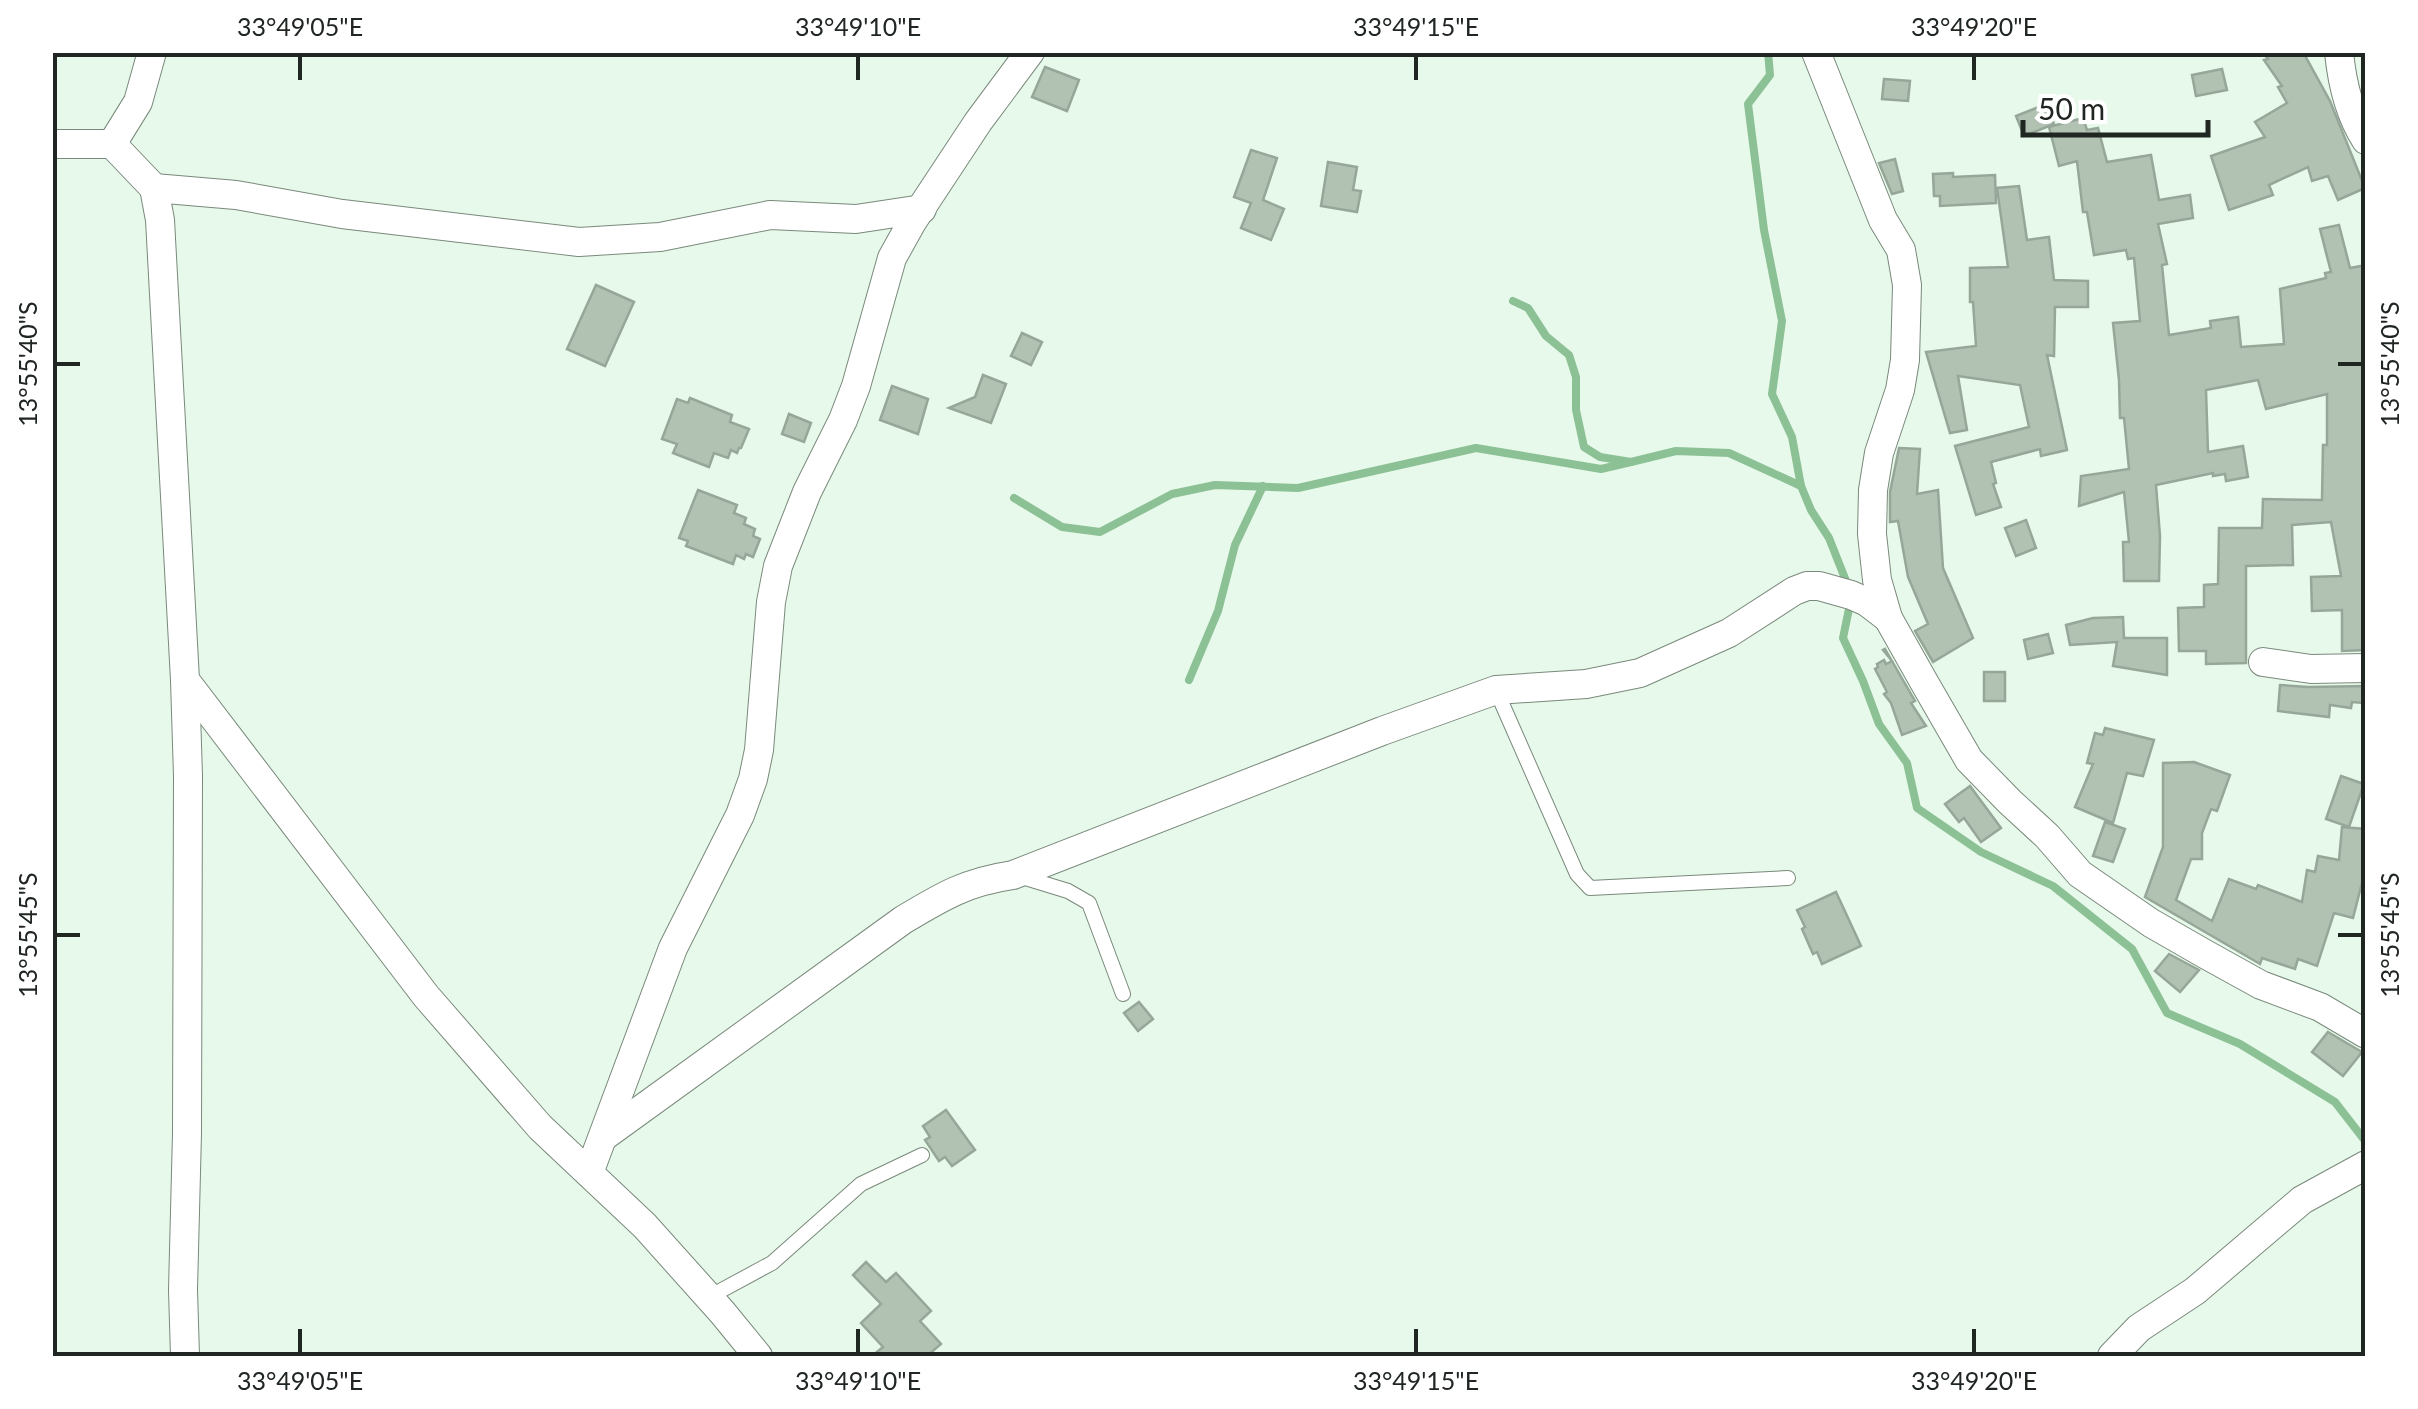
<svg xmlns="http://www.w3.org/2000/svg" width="2418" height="1409" font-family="Lato,sans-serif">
<rect width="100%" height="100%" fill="#e7f9ea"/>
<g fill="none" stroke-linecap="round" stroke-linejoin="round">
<g stroke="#8cc095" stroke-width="8">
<polyline points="1768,52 1770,75 1748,104 1764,230 1782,321 1772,394 1792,437 1801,486 1811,510 1829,538 1848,586"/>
<polyline points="1513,301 1528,308 1546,336 1569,355 1576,377 1576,410 1584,447 1600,457 1631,462 1676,451 1729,453 1801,486"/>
<polyline points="1014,498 1062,527 1100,532 1172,494 1215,485 1298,488 1476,448 1601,469 1631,462"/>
<polyline points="1851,599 1843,638 1863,681 1879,724 1907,763 1917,808 1981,852 2053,886 2132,949 2167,1013 2240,1044 2335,1102 2366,1142"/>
<polyline points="1189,680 1218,611 1235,545 1263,486"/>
</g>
</g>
<g fill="#b1c2b3" stroke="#96a799" stroke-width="2.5">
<polygon points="2263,52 2303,52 2330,101 2365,188 2338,200 2328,176 2312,181 2308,167 2269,185 2273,195 2229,210 2211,156 2265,137 2255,122 2287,103 2278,87 2282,86 2264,60 2268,59"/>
<polygon points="1045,67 1079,80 1067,111 1032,97"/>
<polygon points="2222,69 2227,90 2196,96 2192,75"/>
<polygon points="1884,79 1910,81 1908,101 1882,99"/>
<polygon points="2046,104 2054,124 2024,136 2016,116"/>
<polygon points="2083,118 2087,130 2098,128 2107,162 2151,155 2159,200 2190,195 2193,218 2158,224 2167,264 2162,265 2169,335 2211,328 2210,321 2238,317 2241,347 2284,344 2280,289 2326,278 2325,273 2331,272 2320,229 2339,225 2350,268 2366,265 2366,650 2342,651 2342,610 2312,611 2311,577 2341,576 2331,522 2292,525 2293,565 2246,566 2246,663 2206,664 2206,651 2179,651 2178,608 2204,607 2204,585 2218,584 2219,528 2262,528 2263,499 2322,500 2323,445 2327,445 2327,394 2266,409 2258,380 2206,390 2208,452 2243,446 2248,477 2226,481 2225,474 2213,476 2213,473 2156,485 2160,536 2159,581 2124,581 2123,542 2129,542 2124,492 2079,506 2081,476 2129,469 2124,418 2120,418 2119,380 2113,323 2140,321 2134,258 2128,259 2126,250 2094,255 2087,212 2083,212 2077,161 2059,166 2049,127"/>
<polygon points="1251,150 1277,158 1263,200 1284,209 1271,240 1241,228 1251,203 1234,197"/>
<polygon points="1895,159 1903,191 1892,194 1879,163"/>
<polygon points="1328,162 1357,167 1353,190 1361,191 1357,212 1321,206"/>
<polygon points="1953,173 1953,177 1995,175 1996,203 1940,206 1940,196 1934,196 1933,174"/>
<polygon points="2019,186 2027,240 2049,237 2054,280 2088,281 2088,307 2055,307 2054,356 2047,355 2067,450 2041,456 2040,449 1991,462 1996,483 1993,484 2001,507 1976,515 1955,446 2029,427 2020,385 1958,376 1967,430 1950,433 1926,352 1976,346 1973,302 1970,302 1970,268 2008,267 1997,188"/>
<polygon points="596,285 634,302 605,366 567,349"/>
<polygon points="1022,333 1042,342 1031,365 1011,356"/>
<polygon points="983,375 1006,384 991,423 949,408 975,397"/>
<polygon points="892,386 928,399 918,434 880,420"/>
<polygon points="690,398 732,415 730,422 749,429 741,448 739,448 737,453 731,450 728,458 714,453 709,467 673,453 677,444 662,439 677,399 688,403"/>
<polygon points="789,414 811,423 804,442 782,434"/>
<polygon points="1899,448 1920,449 1917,494 1938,490 1943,568 1973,638 1933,662 1915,631 1928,624 1908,577 1898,521 1890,522 1890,492"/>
<polygon points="698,490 737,505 734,513 746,518 744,524 755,529 753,536 760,539 753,557 746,554 744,559 736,555 733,564 686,546 688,541 679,538"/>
<polygon points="2026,520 2036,548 2016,556 2005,528"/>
<polygon points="2123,617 2124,638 2167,638 2167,675 2113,666 2117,642 2070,645 2066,625 2093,618"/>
<polygon points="2048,634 2053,653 2028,659 2024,640"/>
<polygon points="1885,649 1915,701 1911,703 1926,726 1902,735 1891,703 1884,694 1887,692 1875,669 1878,667 1877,664 1884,660 1886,664 1892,661 1883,650"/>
<rect x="1984" y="672" width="21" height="29"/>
<polygon points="2280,685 2308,687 2364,686 2363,703 2352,702 2351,708 2330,705 2329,717 2278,711"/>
<polygon points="2105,728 2154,740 2143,776 2127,773 2113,823 2075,807 2093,764 2087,763 2095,733 2103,735"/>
<polygon points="2194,762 2230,775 2217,811 2211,809 2202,833 2202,859 2191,859 2176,900 2212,921 2229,879 2256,889 2258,885 2302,902 2307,870 2315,872 2318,856 2339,860 2342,827 2366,829 2366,867 2353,918 2334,913 2317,966 2298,959 2295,969 2262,958 2260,964 2145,897 2163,847 2163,763"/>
<polygon points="2341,776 2364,784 2349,827 2326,819"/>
<polygon points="1970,786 2001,828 1981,842 1964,818 1959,822 1945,804"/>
<polygon points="2105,822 2125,829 2113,862 2093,856"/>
<polygon points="1836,892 1861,946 1822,964 1817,952 1813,954 1802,929 1805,927 1797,910"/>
<polygon points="2169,954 2199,970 2180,992 2155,971"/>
<polygon points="1139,1002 1153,1019 1138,1031 1124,1013"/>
<polygon points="2328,1032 2362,1052 2343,1076 2312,1052"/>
<polygon points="946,1110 975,1150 952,1166 945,1157 939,1161 925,1140 930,1137 923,1126"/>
<polygon points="866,1262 886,1282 896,1273 931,1311 920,1321 941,1344 927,1356 872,1356 883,1347 861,1323 881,1304 853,1275"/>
</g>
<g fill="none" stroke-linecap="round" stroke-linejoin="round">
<g stroke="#79897b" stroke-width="16">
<g id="service">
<polyline points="1496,690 1577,874 1590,888 1788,878"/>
<polyline points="1019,876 1068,891 1089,903 1123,994"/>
<polyline points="709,1297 772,1263 861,1184 922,1155"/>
</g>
</g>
<g stroke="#79897b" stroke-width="30">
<g id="minor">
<polyline points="1816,52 1883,220 1901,250 1907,285 1905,360 1900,390 1879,453 1873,490 1872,534 1877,580 1888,618 1924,682 1969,760 2010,802 2047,836 2080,874 2151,923 2205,954 2261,985 2320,1007 2366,1034"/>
<path d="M2339 52C2342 83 2349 114 2366 140"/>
<polyline points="52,144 112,144 154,188 160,220 185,680 188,776 187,1133 183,1290 185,1356"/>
<polyline points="112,144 138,102 152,52"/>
<polyline points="154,188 236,195 342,214 579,242 660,237 770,215 856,219 922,209"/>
<polyline points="2263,662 2311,669 2366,668"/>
<polyline points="185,680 426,996 540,1127 645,1226 722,1312 758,1356"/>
<path d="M603 1137 903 920C943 896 966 882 1013 875L1382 731 1496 690 1586 684 1640 673 1729 633 1794 591 1807 586H1819L1851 595 1867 602 1888 618"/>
<polyline points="589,1173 673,948 740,815 753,779 759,750 771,602 778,566 807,492 843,420 856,386 892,258 912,222 978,122 1030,52"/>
<polyline points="2112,1356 2139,1328 2195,1291 2302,1200 2366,1165"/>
</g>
</g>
<use href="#service" stroke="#fff" stroke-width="14"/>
<use href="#minor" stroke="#fff" stroke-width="28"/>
</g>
<path fill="none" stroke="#202621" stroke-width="4" d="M300 55V80M858 55V80M1416 55V80M1974 55V80M55 364H80M2338 364H2363M55 935H80M2338 935H2363M300 1329V1354M858 1329V1354M1416 1329V1354M1974 1329V1354"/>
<rect width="2418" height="1409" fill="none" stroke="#ffffff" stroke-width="110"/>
<path d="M2023 120v15h185v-15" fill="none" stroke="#202621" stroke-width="5"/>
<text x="2038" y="120" font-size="30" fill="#202621" stroke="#ffffff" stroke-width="8" paint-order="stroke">50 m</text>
<rect x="55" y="55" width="2308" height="1299" fill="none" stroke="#202621" stroke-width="4"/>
<g font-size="25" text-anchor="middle" fill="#202621">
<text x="300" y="36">33°49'05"E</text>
<text x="858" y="36">33°49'10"E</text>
<text x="1416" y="36">33°49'15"E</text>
<text x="1974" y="36">33°49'20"E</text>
<text transform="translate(28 364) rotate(-90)" y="9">13°55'40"S</text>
<text transform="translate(2390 364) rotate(-90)" y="9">13°55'40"S</text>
<text transform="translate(28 935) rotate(-90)" y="9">13°55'45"S</text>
<text transform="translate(2390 935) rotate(-90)" y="9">13°55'45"S</text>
<text x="300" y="1390">33°49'05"E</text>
<text x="858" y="1390">33°49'10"E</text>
<text x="1416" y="1390">33°49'15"E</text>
<text x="1974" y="1390">33°49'20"E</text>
</g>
</svg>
